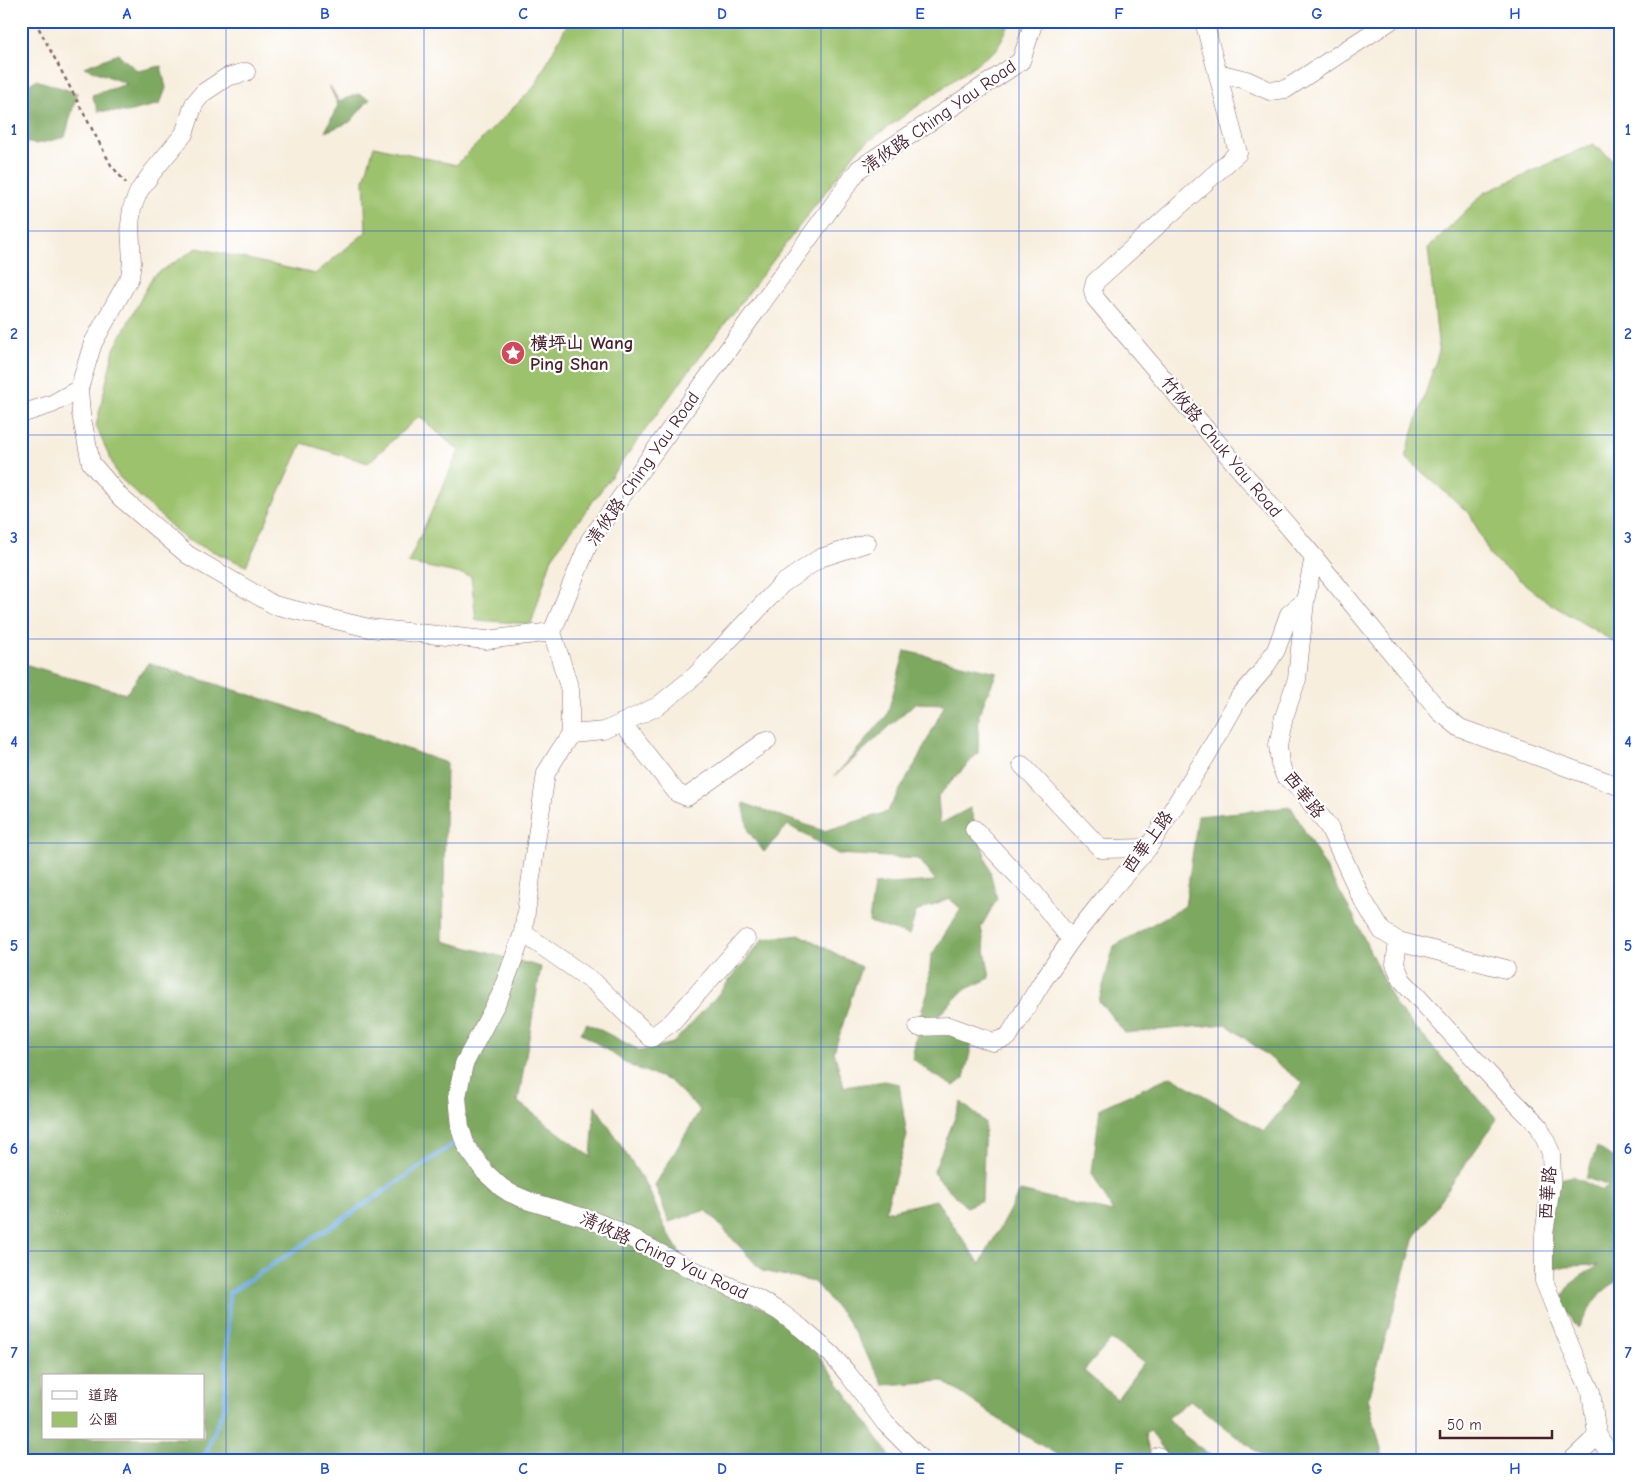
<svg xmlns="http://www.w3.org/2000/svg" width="1642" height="1482" font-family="'Comic Neue','LXGW WenKai TC',sans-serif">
<rect width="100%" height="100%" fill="#fff"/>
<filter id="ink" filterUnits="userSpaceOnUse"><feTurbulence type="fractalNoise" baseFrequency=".02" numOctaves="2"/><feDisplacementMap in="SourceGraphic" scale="10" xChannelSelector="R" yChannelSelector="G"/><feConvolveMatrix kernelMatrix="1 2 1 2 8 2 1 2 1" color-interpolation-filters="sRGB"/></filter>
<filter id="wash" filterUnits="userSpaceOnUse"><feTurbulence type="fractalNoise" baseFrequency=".0096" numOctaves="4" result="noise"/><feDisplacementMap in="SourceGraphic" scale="20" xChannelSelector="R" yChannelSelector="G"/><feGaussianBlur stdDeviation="1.12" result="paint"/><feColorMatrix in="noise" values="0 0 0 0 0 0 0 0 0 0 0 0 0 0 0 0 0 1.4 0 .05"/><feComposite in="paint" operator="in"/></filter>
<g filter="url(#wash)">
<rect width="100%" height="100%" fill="#f7eede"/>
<g fill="#9cc26d" stroke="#73704c">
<polygon points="569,21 1011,21 997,49 859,148 682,380 552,557 531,624 476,620 471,576 408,563 459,451 419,416 368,463 302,443 246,566 185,539 118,476 96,426 114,349 153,276 197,248 315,274 366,232 364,180 374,146 456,165 534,87"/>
<polygon points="1593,144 1621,166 1621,646 1549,603 1491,557 1470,514 1405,457 1439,351 1428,248 1484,193"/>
</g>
<g fill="#7da860" stroke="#646446" fill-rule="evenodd">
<polygon points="118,54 138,71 161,66 166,88 160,104 127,112 98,111 92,95 127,84 84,67"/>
<polygon points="36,80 77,93 65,137 37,144 21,142 21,89"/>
<polygon points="329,85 339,101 358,94 370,99 350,122 325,132 338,105"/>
<path d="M905 651 997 672 979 714 978 753 938 796 940 824 970 808C979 838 990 868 997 899L981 927 990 978 964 990 938 1016 972 1044 964 1078 954 1086 931 1073 912 1058 922 1009 928 992 931 956 961 909 949 898 916 912 909 935 869 922 874 885 936 881 919 859 838 854 788 825 764 852 749 832 743 803 824 831 887 812 918 759 945 704 915 703 835 776 887 715Z"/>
<path d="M21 663 126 694 148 663 286 706 446 763 443 941 541 967 518 1102 591 1157 595 1105 648 1188 666 1230 696 1279 795 1322 894 1461H21ZM44 1376H204V1438H44Z"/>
<path d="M1291 807 1354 917 1395 1005 1497 1119 1415 1237 1368 1398 1384 1461H1269L1190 1400 1167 1418 1185 1436 1218 1461H1172L1150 1431 1145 1434 1151 1461H1068L1012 1428 943 1381 884 1385 847 1320 814 1282 762 1271 706 1210 669 1222 655 1185 700 1110 670 1081 631 1066 581 1033 587 1023 641 1051 673 1043 715 998 763 939 801 935 861 967 834 1052 844 1087 885 1081 899 1084 907 1136 885 1212 936 1200 980 1264 1020 1191 1113 1212 1092 1173 1100 1108 1171 1076 1264 1131 1303 1083 1226 1024 1125 1033 1099 1001 1114 946 1185 906 1198 816ZM1111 1340 1144 1362 1117 1399 1084 1371Z"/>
<polygon points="961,1102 985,1122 982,1200 966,1207 933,1173"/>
<polygon points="1597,1147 1621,1163 1621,1277 1599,1295 1578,1328 1560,1301 1572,1282 1598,1265 1566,1266 1537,1274 1534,1254 1542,1183 1573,1176 1602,1191 1609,1186 1586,1178"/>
</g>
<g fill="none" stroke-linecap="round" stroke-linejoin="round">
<polyline stroke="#72aee3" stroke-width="4.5" points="203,1461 225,1404 229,1293 352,1213 459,1140"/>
</g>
</g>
<g filter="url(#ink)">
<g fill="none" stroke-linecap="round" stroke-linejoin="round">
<g stroke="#87676a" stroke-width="19">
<g id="minor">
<polyline points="1204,21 1238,153 1095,282 1093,290 1095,298 1314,557 1440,712 1460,728 1621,787"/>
<polyline points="246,72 227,77 203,93 194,104 184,134 154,170 139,191 132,208 130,225 132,263 130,277 93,343 79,389 81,414 91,463 121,498 188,555 274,605 369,628 486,640 552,632"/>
<polyline points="1218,73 1246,80 1270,91 1286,89 1390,21"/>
<polyline points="21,414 52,404 79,389"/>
<polyline points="1305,601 1297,679 1284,717 1278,745 1280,764 1285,776 1303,792 1330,829 1360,895 1382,931 1398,941 1506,969"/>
<polyline points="622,723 677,793 687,797 767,740"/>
<polyline points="570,734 605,731 658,706 696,675 782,584 820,558 867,543"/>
<polyline points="1022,765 1101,849 1148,848"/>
<polyline points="974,829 1035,894 1071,940"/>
<polyline points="523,933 595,983 651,1038 672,1022 746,939"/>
<polyline points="1398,941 1395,964 1402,980 1505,1092 1539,1126 1551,1153 1552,1178 1544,1235 1544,1281 1576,1360 1591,1392 1597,1434 1614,1461"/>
<polyline points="918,1027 949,1026 993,1042 1008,1037 1042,982 1071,940 1107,895 1148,848 1205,758 1239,698 1263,670 1276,650 1289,614 1305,601 1314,557"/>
<polyline points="1158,1456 1159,1461"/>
<polyline points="923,1461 885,1423 848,1374 831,1354 801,1328 780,1312 756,1298 682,1265 616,1230 589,1219 529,1201 510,1193 501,1187 485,1172 466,1146 460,1127 457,1097 464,1064 500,996 523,933 546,773 570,734 570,690 552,632 590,540 859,169 1021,61 1034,21"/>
<polyline points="1571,1461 1591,1442 1597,1434"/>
</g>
</g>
<polyline stroke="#87676a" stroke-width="2.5" stroke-dasharray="4 4" stroke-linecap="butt" points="35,21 111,165 126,183"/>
<use href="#minor" stroke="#fff" stroke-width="18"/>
</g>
</g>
<path fill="none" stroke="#1d4ed8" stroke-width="1" stroke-opacity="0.55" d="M226 21V1461M424 21V1461M623 21V1461M821 21V1461M1019 21V1461M1218 21V1461M1416 21V1461M21 231H1621M21 435H1621M21 639H1621M21 843H1621M21 1047H1621M21 1251H1621"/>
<defs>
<g id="sight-disc" transform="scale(1.25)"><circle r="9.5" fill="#d1495b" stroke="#fff"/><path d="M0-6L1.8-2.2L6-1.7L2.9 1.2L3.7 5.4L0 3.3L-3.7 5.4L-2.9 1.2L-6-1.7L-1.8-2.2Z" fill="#fff"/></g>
</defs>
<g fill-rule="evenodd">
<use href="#sight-disc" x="513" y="353"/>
</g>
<g text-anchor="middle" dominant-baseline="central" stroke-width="4.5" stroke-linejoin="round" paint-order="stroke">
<g font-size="18" fill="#4a1f2b" stroke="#fff">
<text transform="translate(939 117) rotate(-35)">清攸路 Ching Yau Road</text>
<text transform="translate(1221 447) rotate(50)">竹攸路 Chuk Yau Road</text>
<text transform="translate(643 469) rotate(-55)">清攸路 Ching Yau Road</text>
<text transform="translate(1304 795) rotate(52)">西華路</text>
<text transform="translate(1148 842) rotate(-54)">西華上路</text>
<text transform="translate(1548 1193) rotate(-85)">西華路</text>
<text transform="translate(664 1256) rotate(25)">清攸路 Ching Yau Road</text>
</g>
<g font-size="18" font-weight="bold" fill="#4a1f2b" stroke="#fff" text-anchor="start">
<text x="530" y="343">橫坪山 Wang<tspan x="530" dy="21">Ping Shan</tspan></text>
</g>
</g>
<rect width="1642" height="1482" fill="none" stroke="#fff" stroke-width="55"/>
<rect x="42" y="1374" width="162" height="65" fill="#ffffff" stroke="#b7a5aa"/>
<rect x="52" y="1391" width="25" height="8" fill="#ffffff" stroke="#b7a5aa"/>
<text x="88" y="1400" font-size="15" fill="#4a1f2b">道路</text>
<rect x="52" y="1412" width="25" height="15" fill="#9cc26d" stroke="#b7a5aa"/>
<text x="88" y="1424" font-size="15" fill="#4a1f2b">公園</text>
<path d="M1440 1430v8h112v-8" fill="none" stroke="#4a1f2b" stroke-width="2.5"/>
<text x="1447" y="1430" font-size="15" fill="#4a1f2b" stroke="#ffffff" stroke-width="4" paint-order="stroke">50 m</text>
<rect x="28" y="28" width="1586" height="1426" fill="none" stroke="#1d4ed8" stroke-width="2"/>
<g font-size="16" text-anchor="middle" font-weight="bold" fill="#1d4ed8">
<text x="127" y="19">A</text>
<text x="325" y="19">B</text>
<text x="523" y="19">C</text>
<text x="722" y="19">D</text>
<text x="920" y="19">E</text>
<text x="1119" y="19">F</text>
<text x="1317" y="19">G</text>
<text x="1515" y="19">H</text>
<text x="14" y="135">1</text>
<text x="1628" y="135">1</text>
<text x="14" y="339">2</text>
<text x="1628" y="339">2</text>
<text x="14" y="543">3</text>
<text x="1628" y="543">3</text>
<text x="14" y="747">4</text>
<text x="1628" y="747">4</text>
<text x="14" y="951">5</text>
<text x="1628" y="951">5</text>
<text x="14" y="1154">6</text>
<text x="1628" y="1154">6</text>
<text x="14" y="1358">7</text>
<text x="1628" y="1358">7</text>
<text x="127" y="1474">A</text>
<text x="325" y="1474">B</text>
<text x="523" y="1474">C</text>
<text x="722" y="1474">D</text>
<text x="920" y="1474">E</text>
<text x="1119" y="1474">F</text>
<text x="1317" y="1474">G</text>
<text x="1515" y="1474">H</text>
</g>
</svg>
